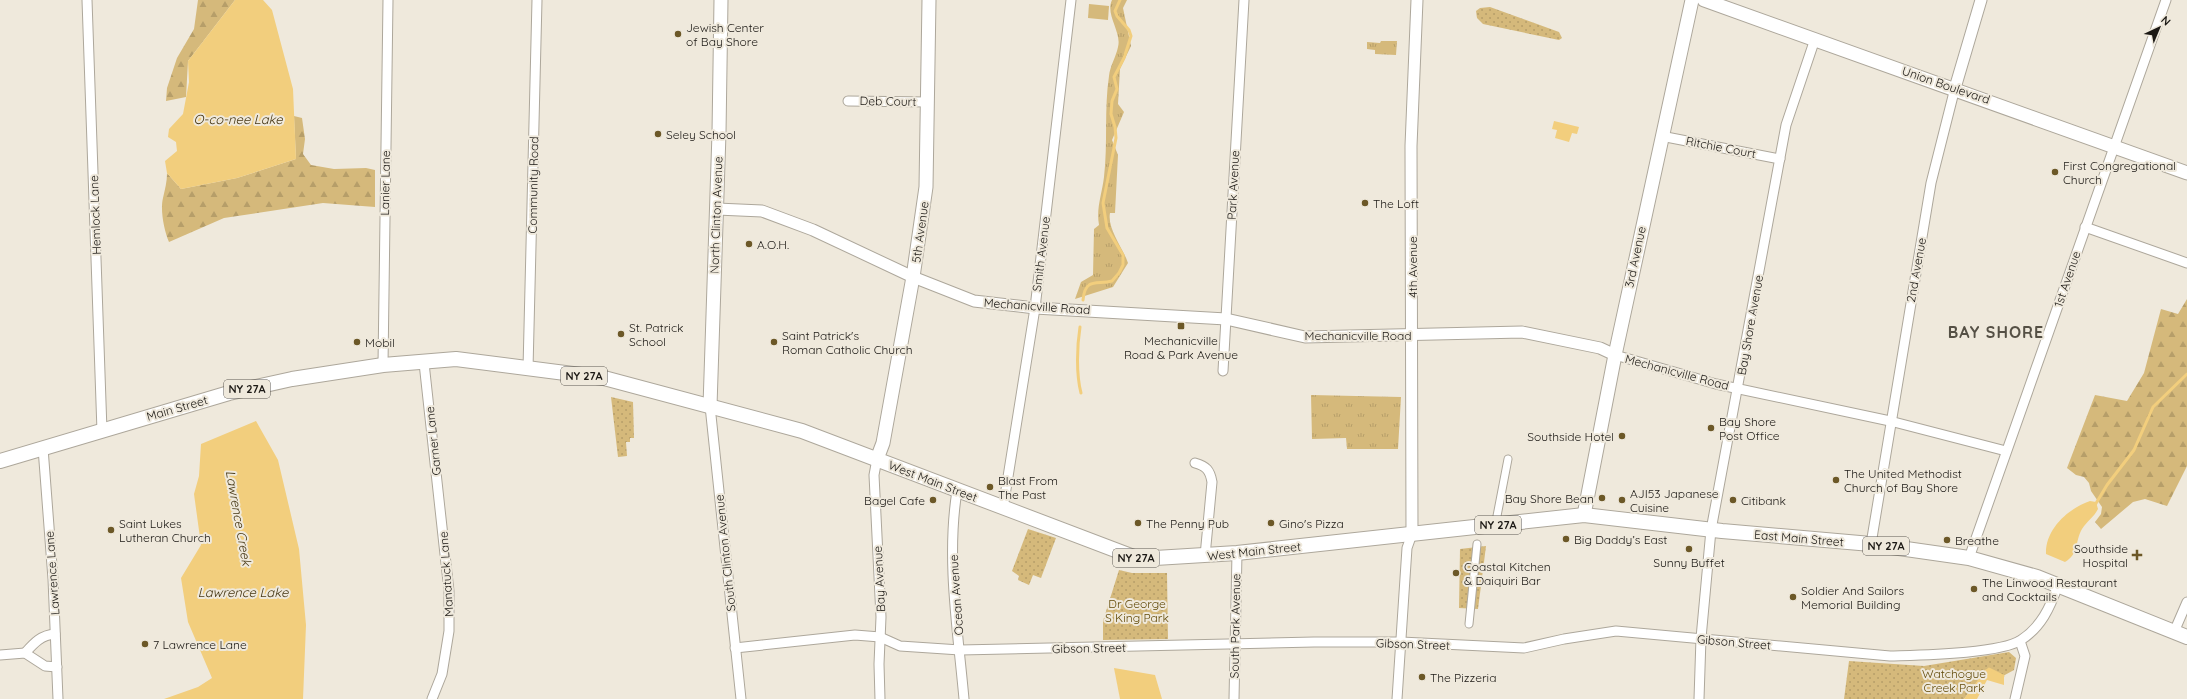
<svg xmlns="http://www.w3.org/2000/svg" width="2187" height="699" font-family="Quicksand,sans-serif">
<defs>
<pattern id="grass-tufts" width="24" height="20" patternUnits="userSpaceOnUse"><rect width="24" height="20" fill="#d5b97b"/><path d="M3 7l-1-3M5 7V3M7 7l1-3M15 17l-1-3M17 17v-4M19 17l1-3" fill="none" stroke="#b69e69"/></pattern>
<pattern id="forest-firs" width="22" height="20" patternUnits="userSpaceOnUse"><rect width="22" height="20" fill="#d5b97b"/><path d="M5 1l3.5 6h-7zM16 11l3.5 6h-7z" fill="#b69e69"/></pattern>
<pattern id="park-dots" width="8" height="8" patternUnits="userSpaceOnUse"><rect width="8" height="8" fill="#d5b97b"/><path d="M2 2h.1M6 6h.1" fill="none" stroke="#b69e69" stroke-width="1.8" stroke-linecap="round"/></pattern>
</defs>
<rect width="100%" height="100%" fill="#efe9dc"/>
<g fill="url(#grass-tufts)">
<path d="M1112 0H1127L1123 8 1131 46 1120 69 1118 104 1124 112 1112 140 1118 155 1115 213H1110C1107 229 1123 248 1128 263L1113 287 1075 299 1081 282 1093 275 1094 229 1099 225C1096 208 1102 194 1104 177 1108 144 1104 109 1109 76 1110 66 1116 57 1118 47 1122 32 1105 15 1112 0Z"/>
<polygon points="1381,41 1397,41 1396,55 1375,54 1375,50 1367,49 1367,42 1380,43"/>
<polygon points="1311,395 1401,397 1398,449 1347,449 1346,438 1312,439"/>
</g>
<g fill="url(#forest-firs)">
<polygon points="198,0 235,0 188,61 186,97 166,101 167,88 177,58 194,29"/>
<path d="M294 116 302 118 305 139 303 154 311 165 334 169 366 168 375 170V207L323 203 224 218 169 242C164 230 160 210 163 198 165 189 167 182 167 173L181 189 237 178 296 159Z"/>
<polygon points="2187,299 2187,466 2167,506 2145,499 2133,502 2101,529 2095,522 2101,514 2102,507 2091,491 2089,483 2084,477 2076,475 2067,468 2095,395 2127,401 2144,373 2161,309 2178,314"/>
</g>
<g fill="url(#park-dots)">
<polygon points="1490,7 1559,32 1562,38 1559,40 1483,24 1477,18 1476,11 1480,8"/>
<polygon points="611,397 633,402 634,438 630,438 630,442 626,442 627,456 618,457"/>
<polygon points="1028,529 1056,538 1041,578 1033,575 1029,585 1018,580 1019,576 1012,571"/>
<polygon points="1486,546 1478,609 1459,608 1460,549"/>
<polygon points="1119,570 1132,573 1167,573 1168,639 1103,640 1103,621"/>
<polygon points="2009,652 2016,658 2014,670 2003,676 1986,670 1964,699 1844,699 1849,661 1924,666"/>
</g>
<polygon fill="#d5b97b" points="1089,4 1109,6 1108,20 1088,18"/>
<g fill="#f2ce7d">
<polygon points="235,0 263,0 272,10 293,89 296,159 237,178 181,189 167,173 165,161 177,151 176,142 168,137 169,129 183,114 189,82 188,61"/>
<polygon points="1554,121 1579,127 1577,134 1572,133 1569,142 1555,138 1557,130 1552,129"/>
<polygon points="256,421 278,460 299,549 306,625 303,699 164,699 198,687 212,678 188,622 181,578 201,545 194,494 199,476 201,444"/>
<path d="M2090 501 2096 502 2098 509C2094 517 2087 521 2082 529 2075 541 2079 554 2065 562L2046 554C2045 529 2069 508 2090 501Z"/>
<polygon points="1114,668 1155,675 1162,699 1120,699"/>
<polygon points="1986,669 2003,676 2004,674 2004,685 1987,680 1977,699 1964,699"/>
</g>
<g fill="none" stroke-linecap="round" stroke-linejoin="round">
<g stroke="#f2ce7d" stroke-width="3">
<path d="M1083 300C1085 277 1097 285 1112 281L1119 273 1123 265V255L1107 228 1103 203 1116 138 1115 127 1111 114 1112 101 1117 89 1114 77 1124 58 1131 36 1129 30 1117 16 1115 11 1120 0"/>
<path d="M1080 327C1077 346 1076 374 1081 393"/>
<polyline points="2095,505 2107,485 2134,450 2153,407 2187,374"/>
<polyline points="1986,673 1989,669 2003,676"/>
</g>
<g stroke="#ada79b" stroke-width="9">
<g id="pedestrian">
<polyline points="1497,516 1508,459"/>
<polyline points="1469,624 1477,544"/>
</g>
</g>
<g stroke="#ada79b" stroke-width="11">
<g id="minor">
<polyline points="87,0 102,431"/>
<polyline points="848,101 928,102"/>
<polyline points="1661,136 1780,159"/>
<polyline points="2085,227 2187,263"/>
<polyline points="1615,355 1716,384 1890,421 2006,451"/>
<polyline points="424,363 449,591 449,631 442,674 432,699"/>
<polyline points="383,365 388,0"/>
<polyline points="528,369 537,0"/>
<polyline points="1223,371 1244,0"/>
<polyline points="710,406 741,699"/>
<polyline points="43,448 53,579 58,699"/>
<polyline points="877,459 874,475 881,617 879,664 880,699"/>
<path d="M1195 463C1206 466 1210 470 1212 482L1205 556"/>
<path d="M957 491C946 559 958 631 964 699"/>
<polyline points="1003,508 1035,308 1071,0"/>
<polyline points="1871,544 1931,183 1955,88"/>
<polyline points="1969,558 2166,0"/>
<polyline points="2174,632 2187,602"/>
<path d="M735 648 855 635 880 637 900 646 960 650 1314 642H1401L1524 648 1564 639 1616 631 1890 656C1917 655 2000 654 2021 640 2041 627 2050 608 2058 585"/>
<path d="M25 653C34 643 41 635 55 634"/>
<polyline points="0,655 25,653 45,666 57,667"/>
<polyline points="1234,699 1237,553"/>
<polyline points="1397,699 1407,548 1412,534"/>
<polyline points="1699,699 1701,638 1711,530 1786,125 1815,39"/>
<polyline points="2015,699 2025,656 2020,641"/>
</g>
</g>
<g stroke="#ada79b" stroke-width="13">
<g id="tertiary">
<polyline points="1955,88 1981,0"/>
<polyline points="717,209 762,211 813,230 913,277 974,301 1035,308 1226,319 1305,337 1522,332 1600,348 1615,355"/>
<polyline points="1412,534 1411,146 1417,0"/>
</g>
</g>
<g stroke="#ada79b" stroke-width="15">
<g id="secondary">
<polyline points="1704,0 2187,173"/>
<polyline points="710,406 719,133 721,0"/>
<polyline points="877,459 883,443 913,277 926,187 929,0"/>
<polyline points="1584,515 1615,355 1692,0"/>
</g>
</g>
<g stroke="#ada79b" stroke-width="16">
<polyline id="primary" points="0,461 229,393 292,379 383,365 456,359 604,378 802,431 1139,559 1237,553 1584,515 1722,531 1871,544 1969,558 2037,577 2187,637"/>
</g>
<use href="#pedestrian" stroke="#fff" stroke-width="7"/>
<use href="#minor" stroke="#fff" stroke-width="9"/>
<use href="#tertiary" stroke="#fff" stroke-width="11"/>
<use href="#secondary" stroke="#fff" stroke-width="13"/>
<use href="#primary" stroke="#fff" stroke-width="14"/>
</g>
<g fill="#6c5827" stroke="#efe9dc" stroke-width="1.5">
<circle cx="678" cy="34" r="4"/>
<circle cx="658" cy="134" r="4"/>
<circle cx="2055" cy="172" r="4"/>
<circle cx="1365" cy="203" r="4"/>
<circle cx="749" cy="244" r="4"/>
<rect x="1177" y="322" width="8" height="8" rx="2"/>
<circle cx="621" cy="334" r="4"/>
<circle cx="357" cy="342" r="4"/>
<circle cx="774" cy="342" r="4"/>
<circle cx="1711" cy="428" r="4"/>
<circle cx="1622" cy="436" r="4"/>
<circle cx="1836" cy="480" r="4"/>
<circle cx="990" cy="487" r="4"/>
<circle cx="1602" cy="498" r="4"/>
<circle cx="933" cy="500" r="4"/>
<circle cx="1622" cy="500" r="4"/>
<circle cx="1733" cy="500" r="4"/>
<circle cx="1138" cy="523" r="4"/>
<circle cx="1271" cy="523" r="4"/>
<circle cx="111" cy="530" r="4"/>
<circle cx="1566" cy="539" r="4"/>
<circle cx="1947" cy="540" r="4"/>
<circle cx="1689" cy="549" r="4"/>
<path d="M2135 549h4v4h4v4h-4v4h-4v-4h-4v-4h4z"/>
<circle cx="1456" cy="573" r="4"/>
<circle cx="1974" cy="589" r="4"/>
<circle cx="1793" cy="597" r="4"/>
<circle cx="145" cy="644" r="4"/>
<circle cx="1422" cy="677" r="4"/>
</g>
<g text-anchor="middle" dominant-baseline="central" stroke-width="4" stroke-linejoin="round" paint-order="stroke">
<g fill="#efe9dc" stroke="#5b5750" stroke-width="1">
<rect x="561" y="367" width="46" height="18" rx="3"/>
<rect x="224" y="380" width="46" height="18" rx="3"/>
<rect x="1475" y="516" width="46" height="18" rx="3"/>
<rect x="1863" y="537" width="46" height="18" rx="3"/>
<rect x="1113" y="549" width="46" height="18" rx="3"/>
</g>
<g font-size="11" font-weight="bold" fill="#1b1814">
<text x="584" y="376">NY 27A</text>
<text x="247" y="389">NY 27A</text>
<text x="1498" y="525">NY 27A</text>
<text x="1886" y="546">NY 27A</text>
<text x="1136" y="558">NY 27A</text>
</g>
<g font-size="12" fill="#1b1814" stroke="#efe9dc" text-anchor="start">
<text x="686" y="27">Jewish Center<tspan x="686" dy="14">of Bay Shore</tspan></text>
<text x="666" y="134">Seley School</text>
<text x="2063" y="165">First Congregational<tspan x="2063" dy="14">Church</tspan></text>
<text x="1373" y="203">The Loft</text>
<text x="757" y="244">A.O.H.</text>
<text x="629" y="327">St. Patrick<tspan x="629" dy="14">School</tspan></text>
<text x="782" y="335">Saint Patrick's<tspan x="782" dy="14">Roman Catholic Church</tspan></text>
<text x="1181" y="340" text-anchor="middle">Mechanicville<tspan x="1181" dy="14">Road &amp; Park Avenue</tspan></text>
<text x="365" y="342">Mobil</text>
<text x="1719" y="421">Bay Shore<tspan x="1719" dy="14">Post Office</tspan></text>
<text x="1614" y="436" text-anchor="end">Southside Hotel</text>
<text x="1844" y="473">The United Methodist<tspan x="1844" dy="14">Church of Bay Shore</tspan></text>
<text x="998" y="480">Blast From<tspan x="998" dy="14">The Past</tspan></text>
<text x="1630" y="493">AJI53 Japanese<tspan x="1630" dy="14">Cuisine</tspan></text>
<text x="1594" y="498" text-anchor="end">Bay Shore Bean</text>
<text x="925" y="500" text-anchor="end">Bagel Cafe</text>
<text x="1741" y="500">Citibank</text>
<text x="119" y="523">Saint Lukes<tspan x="119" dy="14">Lutheran Church</tspan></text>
<text x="1146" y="523">The Penny Pub</text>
<text x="1279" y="523">Gino's Pizza</text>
<text x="1574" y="539">Big Daddy’s East</text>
<text x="1955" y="540">Breathe</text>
<text x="2128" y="548" text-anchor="end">Southside<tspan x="2128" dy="14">Hospital</tspan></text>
<text x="1689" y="562" text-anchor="middle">Sunny Buffet</text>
<text x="1464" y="566">Coastal Kitchen<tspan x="1464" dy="14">&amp; Daiquiri Bar</tspan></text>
<text x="1982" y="582">The Linwood Restaurant<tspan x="1982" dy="14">and Cocktails</tspan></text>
<text x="1801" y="590">Soldier And Sailors<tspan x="1801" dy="14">Memorial Building</tspan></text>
<text x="153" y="644">7 Lawrence Lane</text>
<text x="1430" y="677">The Pizzeria</text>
</g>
<g font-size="12" fill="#1b1814" stroke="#efe9dc">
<text transform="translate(1946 85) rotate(19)">Union Boulevard</text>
<text transform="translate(888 101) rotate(1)">Deb Court</text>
<text transform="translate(1721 147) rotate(11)">Ritchie Court</text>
<text transform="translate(385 183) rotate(-89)">Lanier Lane</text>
<text transform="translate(533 185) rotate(-89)">Community Road</text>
<text transform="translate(1233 185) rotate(-87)">Park Avenue</text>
<text transform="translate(95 215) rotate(-92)">Hemlock Lane</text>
<text transform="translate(716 215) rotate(-88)">North Clinton Avenue</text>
<text transform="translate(920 232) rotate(-82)">5th Avenue</text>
<text transform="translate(1041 254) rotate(-83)">Smith Avenue</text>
<text transform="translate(1635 257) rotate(-78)">3rd Avenue</text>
<text transform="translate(1412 267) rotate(-90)">4th Avenue</text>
<text transform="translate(1916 270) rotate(-80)">2nd Avenue</text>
<text transform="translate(2067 279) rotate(-71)">1st Avenue</text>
<text transform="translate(1037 306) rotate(4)">Mechanicville Road</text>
<text transform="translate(1750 325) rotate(-80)">Bay Shore Avenue</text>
<text x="1358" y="335">Mechanicville Road</text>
<text transform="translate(1677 372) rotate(15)">Mechanicville Road</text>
<text transform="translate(177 408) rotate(-16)">Main Street</text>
<text transform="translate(433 441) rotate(-96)">Garner Lane</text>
<text transform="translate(933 481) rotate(21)">West Main Street</text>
<text transform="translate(1799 538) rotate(5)">East Main Street</text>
<text transform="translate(1254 551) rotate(-6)">West Main Street</text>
<text transform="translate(725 553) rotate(-96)">South Clinton Avenue</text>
<text transform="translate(52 573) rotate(-94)">Lawrence Lane</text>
<text transform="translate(446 574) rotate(-94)">Manatuck Lane</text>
<text transform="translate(879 579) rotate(-93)">Bay Avenue</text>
<text transform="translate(956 595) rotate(-94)">Ocean Avenue</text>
<text transform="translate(1235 626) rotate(-89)">South Park Avenue</text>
<text transform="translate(1734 642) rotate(5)">Gibson Street</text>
<text transform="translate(1413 644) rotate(2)">Gibson Street</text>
<text transform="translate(1089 648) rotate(-1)">Gibson Street</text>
</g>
<g font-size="12" fill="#624a08" stroke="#efe9dc">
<text x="1137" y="603">Dr George<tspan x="1137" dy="14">S King Park</tspan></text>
<text x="1954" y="673">Watchogue<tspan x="1954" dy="14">Creek Park</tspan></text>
</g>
<g font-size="13" font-style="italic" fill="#453613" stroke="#efe9dc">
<text x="238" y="119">O-co-nee Lake</text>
<text transform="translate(239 518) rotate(80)">Lawrence Creek</text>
<text x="243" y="592">Lawrence Lake</text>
</g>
<g font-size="16" font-weight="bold" letter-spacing="1" fill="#555045" stroke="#efe9dc">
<text x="1996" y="332">BAY SHORE</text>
</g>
</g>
<g transform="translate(2159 28) rotate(44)" stroke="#efe9dc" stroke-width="3" paint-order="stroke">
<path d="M0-3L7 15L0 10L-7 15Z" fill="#1b1814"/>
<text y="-6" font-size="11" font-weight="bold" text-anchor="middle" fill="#1b1814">N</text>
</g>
</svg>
